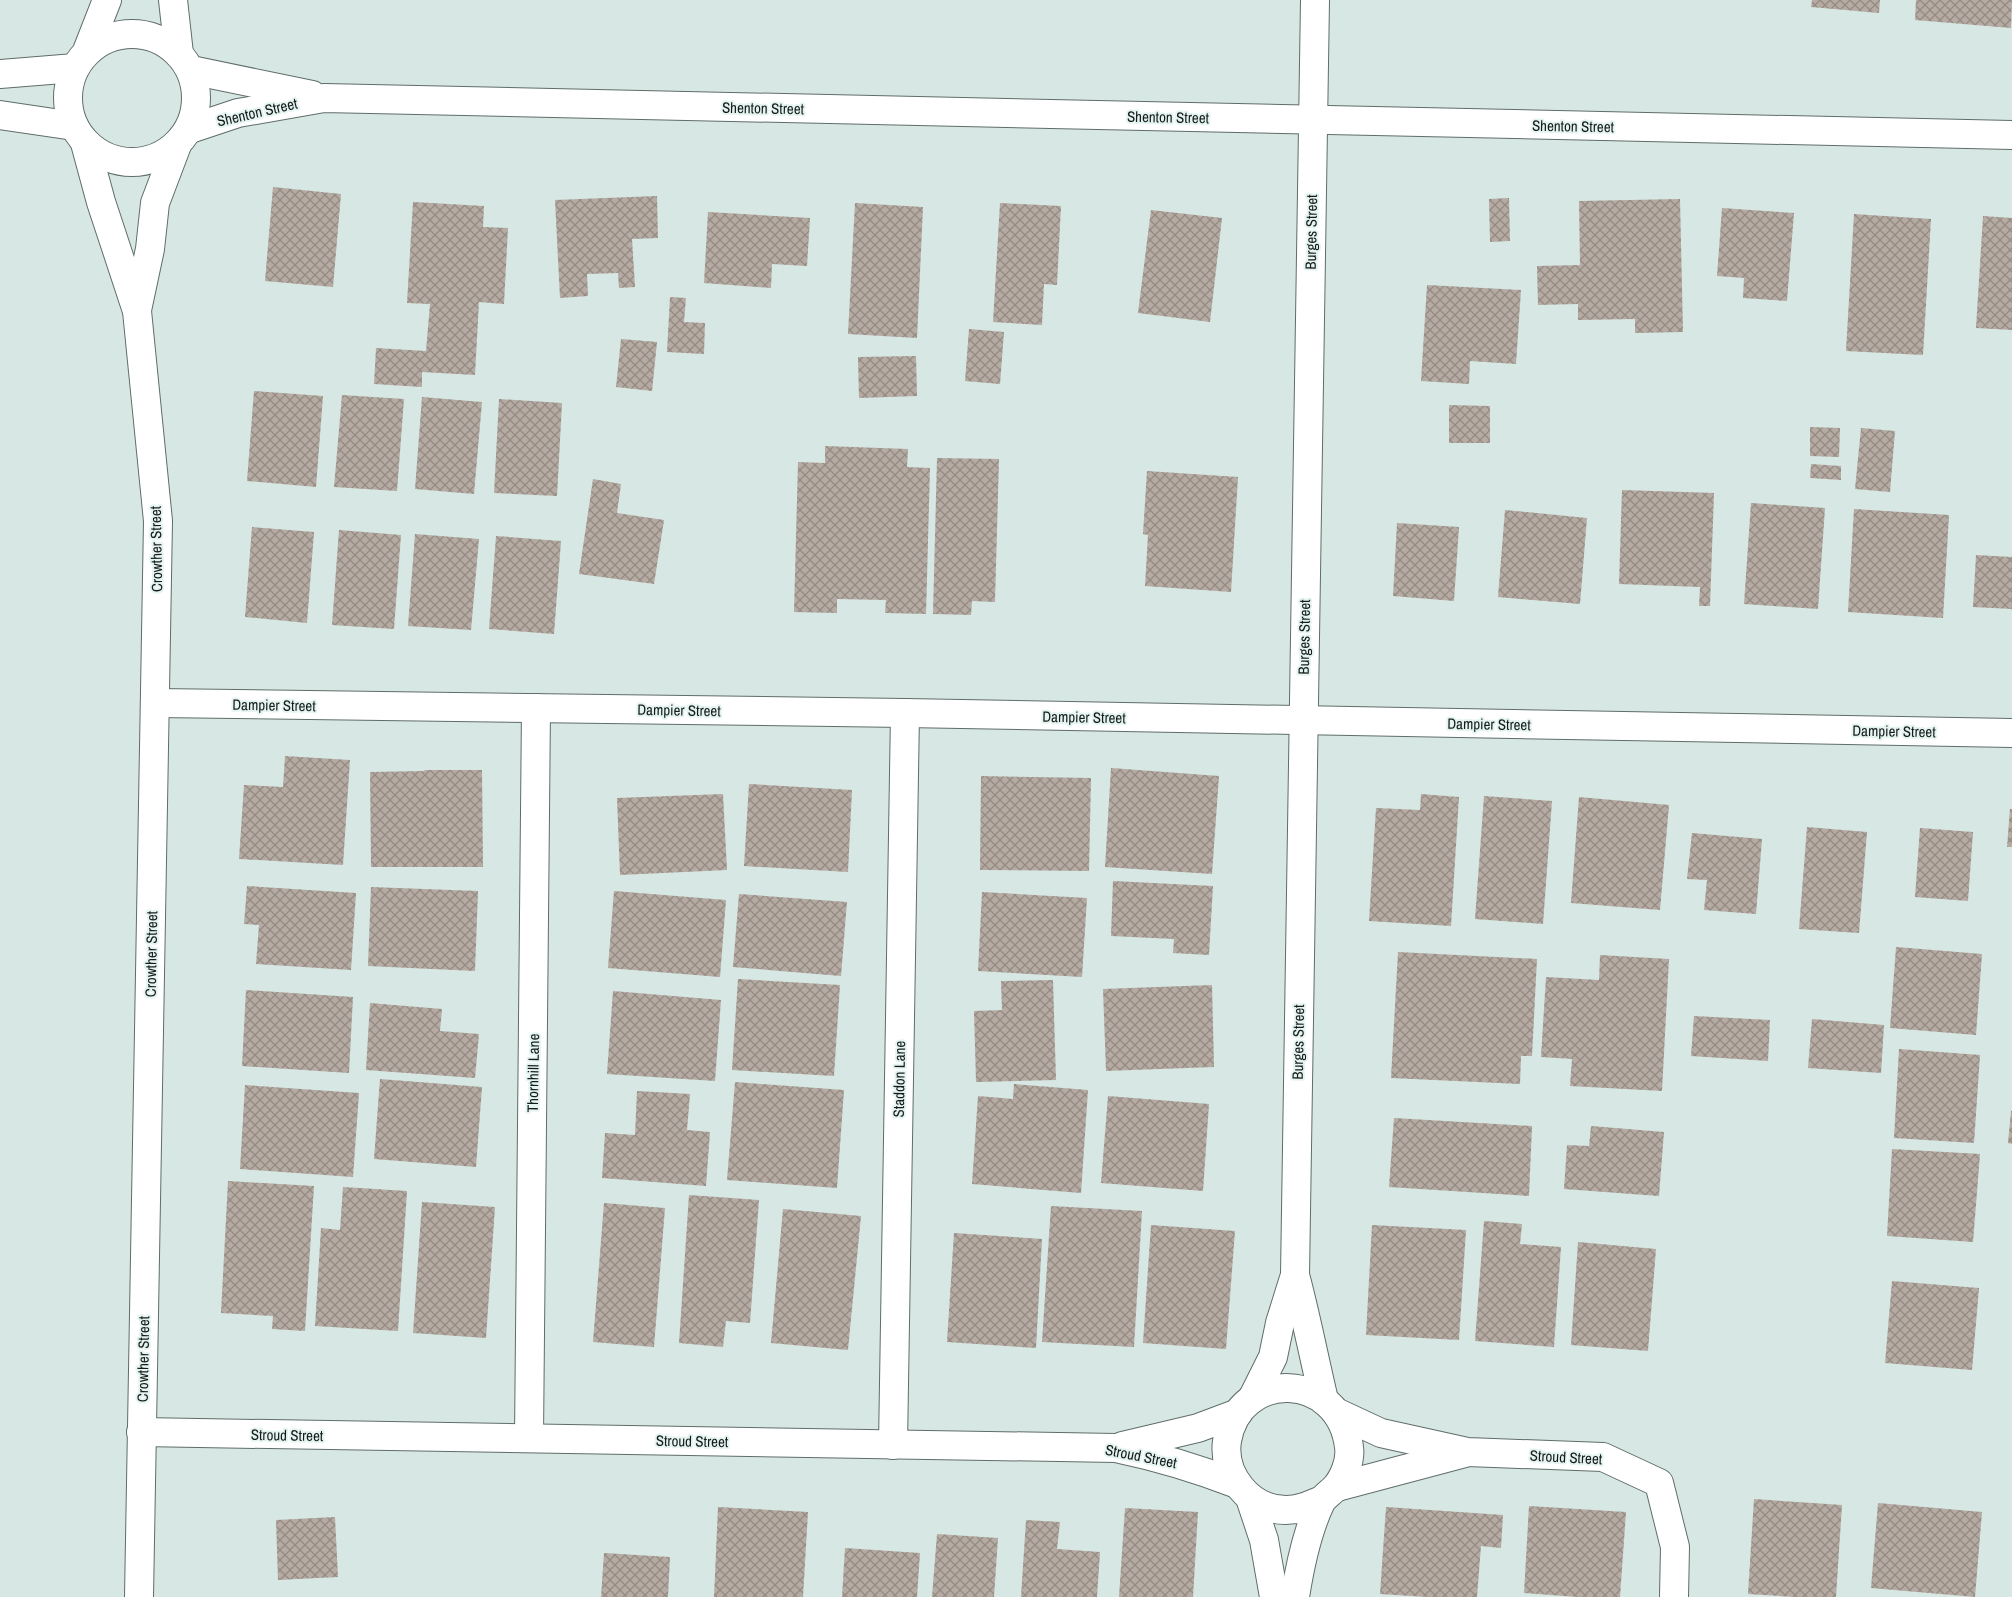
<svg xmlns="http://www.w3.org/2000/svg" width="2012" height="1597" font-family="'Archivo Narrow',sans-serif">
<defs>
<pattern id="building-cross-hatch" width="8" height="8" patternUnits="userSpaceOnUse" patternTransform="scale(1.25)"><rect width="8" height="8" fill="#b6aba2"/><path d="M0 0l8 8M0 8l8-8" fill="none" stroke="#938a83"/></pattern>
</defs>
<rect width="100%" height="100%" fill="#d7e7e3"/>
<g fill="url(#building-cross-hatch)">
<polygon points="1812,0 1880,0 1879,13 1811,7"/>
<polygon points="1916,0 2012,0 2011,28 1915,20"/>
<polygon points="273,187 341,194 333,287 265,281"/>
<polygon points="657,196 658,238 632,239 635,287 619,288 618,273 587,274 588,296 560,298 555,200"/>
<polygon points="1509,198 1510,241 1490,242 1489,199"/>
<polygon points="1680,199 1683,332 1635,333 1635,319 1578,320 1578,304 1538,305 1537,266 1580,265 1579,201"/>
<polygon points="413,202 484,206 483,227 508,228 504,304 479,302 475,375 422,372 422,387 374,384 376,348 426,351 430,304 407,303"/>
<polygon points="855,203 923,207 917,338 848,334"/>
<polygon points="1000,203 1061,206 1057,285 1044,284 1042,325 993,322"/>
<polygon points="1722,208 1794,213 1787,301 1743,298 1744,278 1717,276"/>
<polygon points="1151,210 1222,218 1210,322 1138,313"/>
<polygon points="708,212 810,218 807,266 772,264 771,288 704,283"/>
<polygon points="1854,214 1931,219 1923,355 1846,351"/>
<polygon points="1983,216 2012,218 2012,330 1976,328"/>
<polygon points="1427,285 1521,290 1516,364 1470,361 1469,384 1421,381"/>
<polygon points="670,297 686,298 684,322 705,323 704,354 667,352"/>
<polygon points="969,329 1004,332 1000,384 965,381"/>
<polygon points="621,339 657,342 652,391 616,387"/>
<polygon points="916,356 917,396 859,398 858,357"/>
<polygon points="254,391 323,396 316,487 247,481"/>
<polygon points="342,395 404,399 397,491 334,487"/>
<polygon points="422,397 482,402 474,494 415,489"/>
<polygon points="499,399 562,403 557,496 494,493"/>
<polygon points="1449,405 1490,406 1490,443 1449,443"/>
<polygon points="1810,427 1840,428 1839,457 1810,456"/>
<polygon points="1861,428 1895,431 1890,492 1855,489"/>
<polygon points="825,446 908,449 907,467 930,468 926,614 885,613 886,600 837,599 837,613 794,612 798,462 825,463"/>
<polygon points="937,458 999,459 995,602 972,601 971,615 933,614"/>
<polygon points="1811,464 1841,466 1841,480 1810,478"/>
<polygon points="1147,471 1238,477 1231,592 1145,586 1148,535 1143,534"/>
<polygon points="593,479 621,484 617,513 664,520 654,584 579,574"/>
<polygon points="1622,490 1714,493 1710,606 1699,606 1700,587 1619,584"/>
<polygon points="1751,503 1825,508 1818,609 1744,604"/>
<polygon points="1854,509 1949,515 1943,618 1848,612"/>
<polygon points="1505,510 1587,518 1580,604 1498,597"/>
<polygon points="1397,523 1459,527 1454,601 1393,596"/>
<polygon points="252,527 314,532 307,623 245,617"/>
<polygon points="339,530 401,535 394,629 332,625"/>
<polygon points="415,534 479,539 471,630 408,626"/>
<polygon points="496,536 561,541 554,634 489,629"/>
<polygon points="1976,555 2012,557 2012,609 1973,607"/>
<polygon points="285,756 350,760 343,865 239,859 244,785 283,787"/>
<polygon points="1111,768 1219,776 1212,874 1105,867"/>
<polygon points="424,770 482,770 483,867 371,867 370,772 425,771"/>
<polygon points="981,776 1091,778 1089,871 980,870"/>
<polygon points="749,784 852,790 848,872 744,866"/>
<polygon points="723,794 727,870 620,875 617,798"/>
<polygon points="1421,794 1459,797 1451,926 1369,921 1376,808 1420,810"/>
<polygon points="1484,796 1552,801 1543,924 1475,919"/>
<polygon points="1579,797 1669,805 1660,910 1571,903"/>
<polygon points="2010,809 2012,809 2012,847 2007,847"/>
<polygon points="1807,827 1867,832 1859,933 1799,929"/>
<polygon points="1920,828 1973,832 1968,901 1915,897"/>
<polygon points="1692,833 1762,839 1756,914 1704,910 1707,880 1687,879"/>
<polygon points="1113,881 1213,886 1209,955 1173,953 1174,939 1111,936"/>
<polygon points="247,886 356,893 351,970 256,964 259,925 244,924"/>
<polygon points="371,887 478,891 475,971 368,966"/>
<polygon points="614,891 726,900 720,977 608,968"/>
<polygon points="982,892 1087,898 1082,977 978,971"/>
<polygon points="739,894 847,902 841,976 733,967"/>
<polygon points="1896,947 1982,954 1976,1035 1890,1028"/>
<polygon points="1398,952 1537,959 1532,1056 1521,1056 1520,1084 1391,1078"/>
<polygon points="1600,955 1669,959 1662,1091 1570,1086 1572,1059 1541,1057 1546,977 1599,980"/>
<polygon points="738,979 840,985 834,1076 732,1070"/>
<polygon points="1053,980 1056,1080 976,1082 974,1011 1002,1010 1001,981"/>
<polygon points="1212,985 1214,1067 1106,1071 1103,989"/>
<polygon points="246,990 353,997 349,1073 242,1066"/>
<polygon points="613,991 721,1000 715,1081 607,1074"/>
<polygon points="370,1003 442,1009 440,1031 479,1034 475,1078 366,1070"/>
<polygon points="1694,1016 1770,1020 1768,1061 1691,1056"/>
<polygon points="1812,1019 1884,1025 1881,1073 1808,1068"/>
<polygon points="1899,1049 1980,1055 1974,1143 1894,1138"/>
<polygon points="380,1079 482,1087 476,1167 374,1159"/>
<polygon points="735,1082 844,1090 837,1188 727,1180"/>
<polygon points="1014,1084 1088,1090 1081,1193 972,1184 978,1096 1013,1099"/>
<polygon points="245,1085 359,1093 353,1177 240,1169"/>
<polygon points="637,1091 690,1094 687,1130 710,1132 706,1186 602,1178 605,1133 635,1135"/>
<polygon points="1108,1096 1209,1104 1203,1191 1101,1183"/>
<polygon points="2011,1111 2012,1111 2012,1144 2008,1143"/>
<polygon points="1394,1118 1532,1126 1529,1196 1389,1187"/>
<polygon points="1591,1126 1664,1132 1659,1196 1564,1189 1567,1145 1589,1146"/>
<polygon points="1892,1149 1980,1154 1973,1242 1887,1236"/>
<polygon points="228,1181 314,1186 305,1331 272,1329 273,1316 221,1313"/>
<polygon points="343,1187 407,1191 398,1331 315,1326 321,1228 340,1230"/>
<polygon points="689,1195 759,1200 750,1323 726,1321 723,1347 679,1343"/>
<polygon points="422,1202 495,1207 486,1338 413,1333"/>
<polygon points="604,1203 665,1208 654,1347 593,1342"/>
<polygon points="1051,1206 1142,1211 1134,1347 1042,1342"/>
<polygon points="783,1209 861,1216 848,1350 771,1343"/>
<polygon points="1484,1221 1522,1224 1520,1244 1561,1247 1554,1347 1475,1341"/>
<polygon points="1151,1225 1235,1231 1226,1349 1143,1343"/>
<polygon points="1372,1225 1466,1230 1459,1340 1366,1335"/>
<polygon points="954,1233 1042,1239 1036,1348 947,1342"/>
<polygon points="1578,1242 1656,1249 1648,1351 1571,1345"/>
<polygon points="1892,1281 1979,1288 1972,1370 1885,1363"/>
<polygon points="1754,1499 1842,1505 1836,1597 1794,1597 1748,1594"/>
<polygon points="1878,1503 1982,1512 1975,1597 1871,1588"/>
<polygon points="1529,1506 1626,1512 1620,1597 1577,1597 1524,1593"/>
<polygon points="718,1507 808,1512 803,1597 714,1597"/>
<polygon points="1386,1507 1503,1515 1501,1548 1481,1546 1477,1597 1427,1597 1380,1594"/>
<polygon points="1125,1508 1198,1512 1193,1597 1119,1597"/>
<polygon points="335,1517 338,1577 278,1580 276,1520"/>
<polygon points="1026,1520 1060,1522 1057,1549 1100,1552 1097,1597 1021,1597"/>
<polygon points="937,1534 998,1538 994,1597 932,1597"/>
<polygon points="845,1548 920,1553 917,1597 842,1597"/>
<polygon points="604,1553 670,1557 668,1597 601,1597"/>
</g>
<g fill="none" stroke-linecap="round" stroke-linejoin="round">
<g stroke="#5f6d6a" stroke-width="30">
<g id="street">
<polyline points="156,703 905,713 2012,733"/>
<path d="M1295 1275C1306 1316 1314 1358 1324 1400"/>
<polyline points="1252,1399 1273,1357 1280,1323 1295,1275 1315,0"/>
<polyline points="1338,1413 1381,1433 1467,1452 1603,1457 1659,1483 1675,1547 1674,1597"/>
<path d="M141 1432 1116 1448C1159 1457 1196 1468 1237 1484"/>
<polyline points="529,1438 536,708"/>
<polyline points="893,1445 905,713"/>
<polyline points="1122,1446 1198,1428 1238,1413"/>
<polyline points="1337,1487 1465,1453"/>
<polyline points="1250,1498 1264,1540 1274,1597"/>
<path d="M1295 1597C1300 1565 1307 1531 1321 1502 1324 1497 1330 1493 1334 1489 1344 1479 1351 1460 1349 1447 1340 1371 1239 1368 1227 1441 1222 1475 1250 1510 1286 1510 1300 1510 1310 1505 1322 1500"/>
</g>
</g>
<g stroke="#5f6d6a" stroke-width="30">
<g id="secondary">
<polyline points="173,0 179,54"/>
<circle cx="132" cy="98" r="64"/>
<polyline points="87,51 107,0"/>
<polyline points="191,70 312,95"/>
<polyline points="0,74 75,68"/>
<polyline points="0,115 74,126"/>
<polyline points="190,129 238,113 324,98 2012,135"/>
<polyline points="85,143 101,202 137,311 158,521 139,1597"/>
<polyline points="137,310 150,249 155,203 177,145"/>
</g>
</g>
<use href="#street" stroke="#fff" stroke-width="28"/>
<use href="#secondary" stroke="#fff" stroke-width="28"/>
</g>
<g text-anchor="middle" dominant-baseline="central" stroke-width="4" stroke-linejoin="round" paint-order="stroke">
<g font-size="15" fill="#161b1a" stroke="#e4f4f1">
<text transform="translate(763 108) rotate(1)">Shenton Street</text>
<text transform="translate(257 112) rotate(-13)">Shenton Street</text>
<text transform="translate(1168 117) rotate(1)">Shenton Street</text>
<text transform="translate(1573 126) rotate(1)">Shenton Street</text>
<text transform="translate(1311 232) rotate(-89)">Burges Street</text>
<text transform="translate(156 549) rotate(-91)">Crowther Street</text>
<text transform="translate(1304 637) rotate(-89)">Burges Street</text>
<text transform="translate(274 705) rotate(1)">Dampier Street</text>
<text transform="translate(679 710) rotate(1)">Dampier Street</text>
<text transform="translate(1084 717) rotate(1)">Dampier Street</text>
<text transform="translate(1489 724) rotate(1)">Dampier Street</text>
<text transform="translate(1894 731) rotate(1)">Dampier Street</text>
<text transform="translate(151 954) rotate(-89)">Crowther Street</text>
<text transform="translate(1298 1042) rotate(-89)">Burges Street</text>
<text transform="translate(533 1073) rotate(-89)">Thornhill Lane</text>
<text transform="translate(899 1079) rotate(-89)">Staddon Lane</text>
<text transform="translate(143 1359) rotate(-89)">Crowther Street</text>
<text transform="translate(287 1435) rotate(1)">Stroud Street</text>
<text transform="translate(692 1441) rotate(1)">Stroud Street</text>
<text transform="translate(1141 1456) rotate(11)">Stroud Street</text>
<text transform="translate(1566 1457) rotate(3)">Stroud Street</text>
</g>
</g>
</svg>
